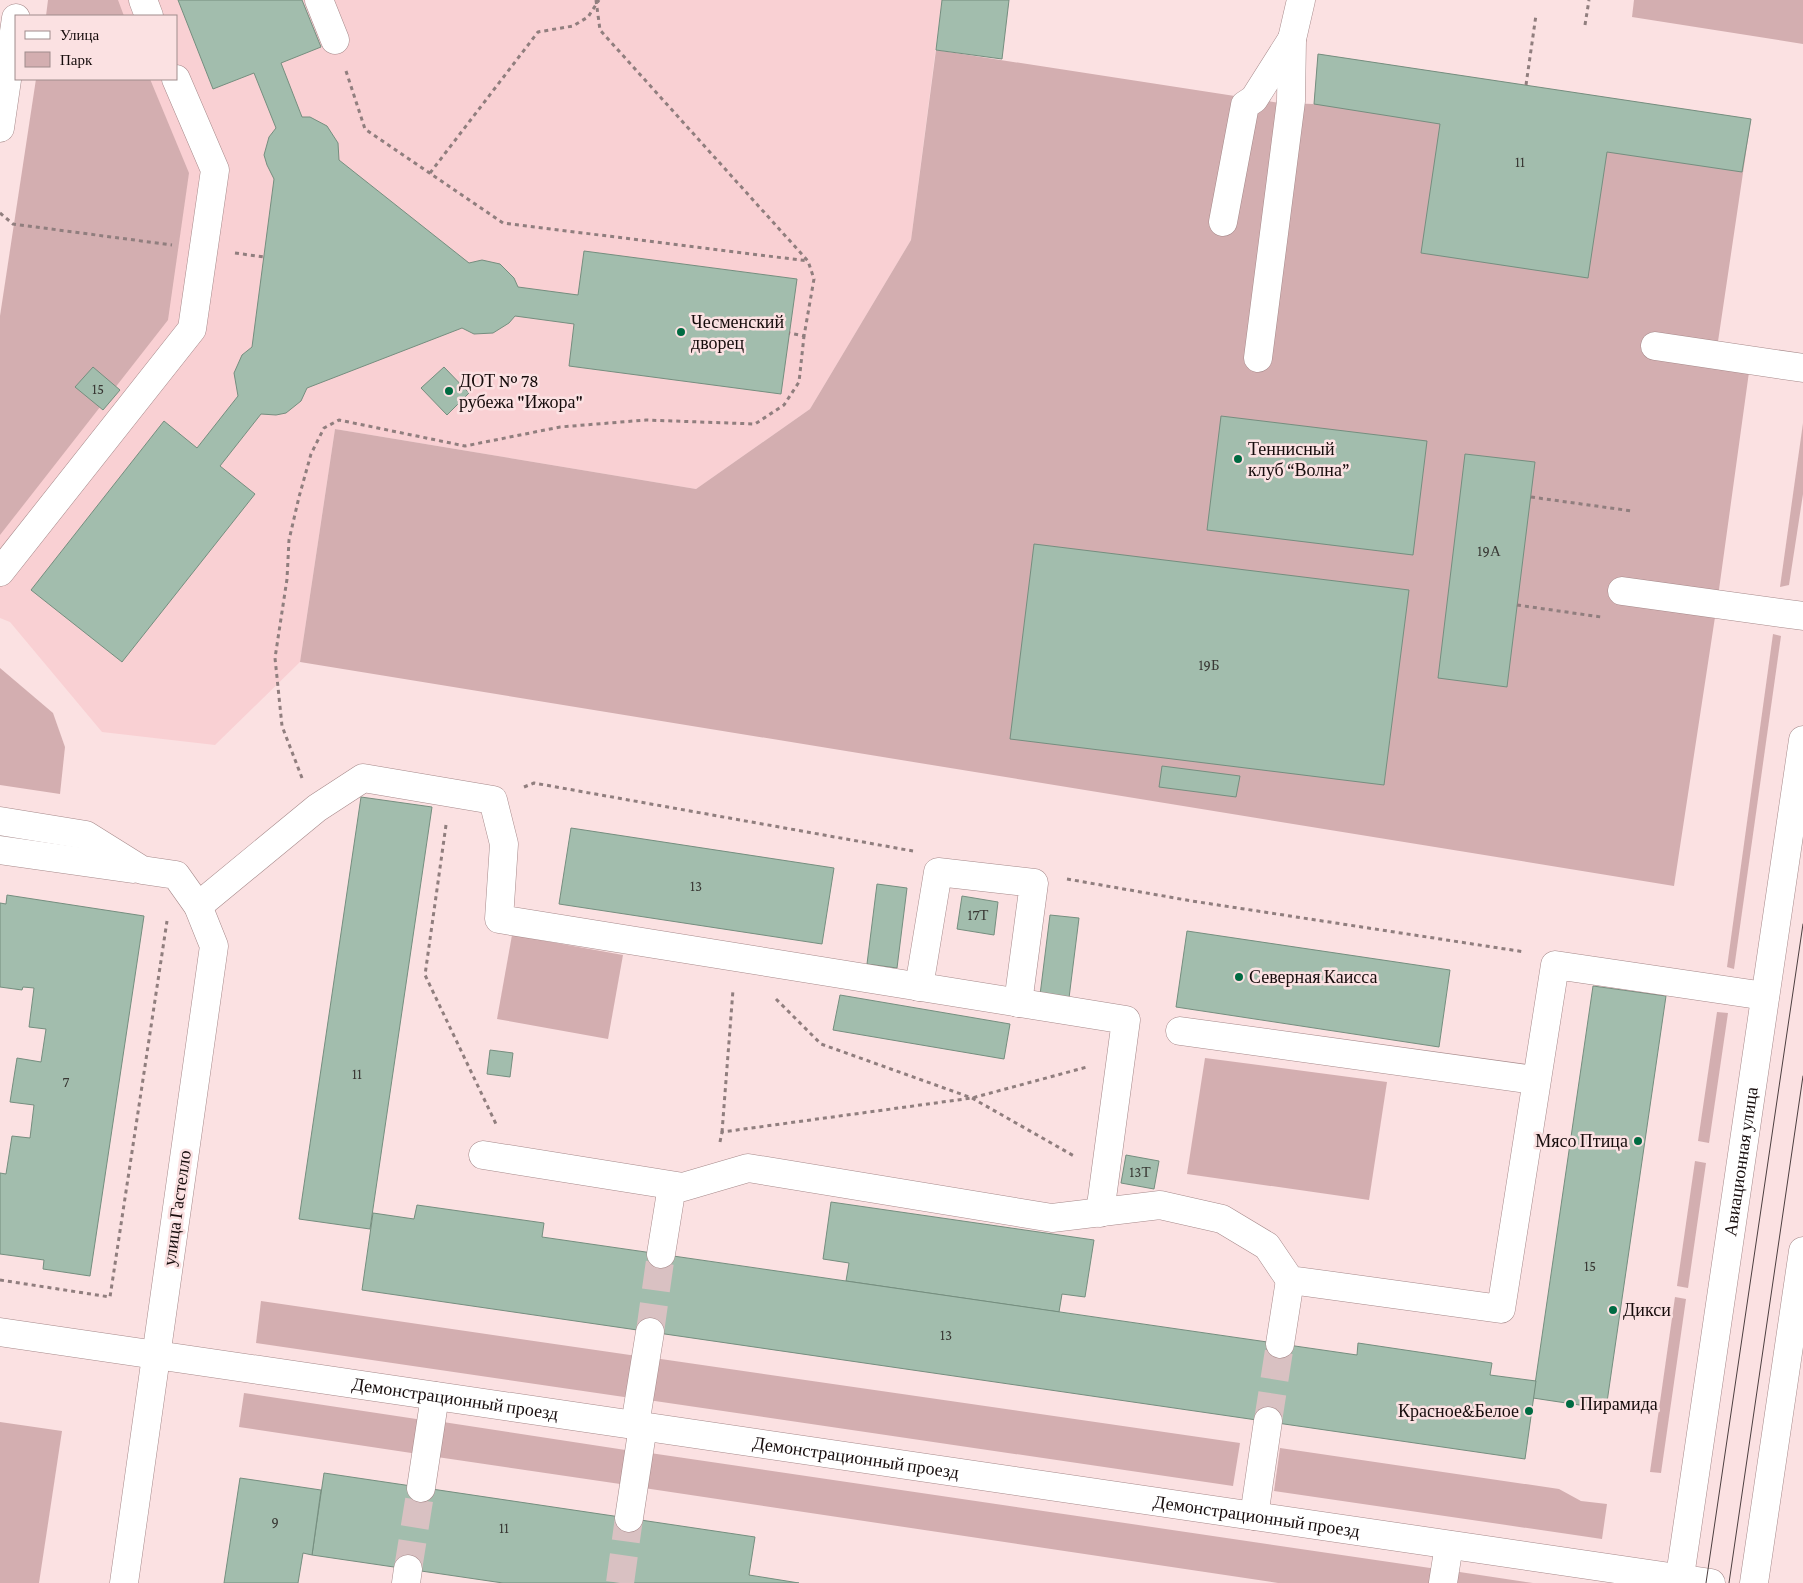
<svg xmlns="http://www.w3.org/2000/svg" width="1803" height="1583" font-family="'Crimson Pro',serif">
<rect width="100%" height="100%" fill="#fbe1e2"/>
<polygon fill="#f9d0d3" points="55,0 942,0 911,240 810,409 696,489 335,429 300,662 215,745 102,732 10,622 0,618 0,346 42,79 176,79 176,16 52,16"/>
<g fill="#d3aeb0">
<polygon points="48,0 118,0 124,16 46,16"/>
<polygon points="1634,0 1803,0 1803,44 1632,17"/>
<polygon points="936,50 1280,103 1314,104 1318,54 1751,119 1716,355 1749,372 1717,604 1674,886 300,662 335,429 696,489 810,409 911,240"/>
<polygon points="36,79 150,79 189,173 168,320 0,535 0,316"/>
<polygon points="1803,423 1803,494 1789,585 1780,587"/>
<polygon points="1773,634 1781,636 1734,969 1727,967"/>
<polygon points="0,668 53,713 65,747 60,794 0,785"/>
<polygon points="512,935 623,955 608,1039 497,1019"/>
<polygon points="1717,1012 1728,1013 1709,1143 1698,1141"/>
<polygon points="1205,1058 1387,1082 1369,1200 1187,1174"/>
<polygon points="1695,1161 1706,1163 1688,1288 1677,1286"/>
<polygon points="1675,1297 1686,1299 1661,1473 1650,1472"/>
<polygon points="261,1301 637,1356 631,1398 256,1343"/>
<polygon points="654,1358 1240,1443 1233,1486 648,1400"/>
<polygon points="244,1393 423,1420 418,1454 239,1427"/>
<polygon points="0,1422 62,1431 39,1583 0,1583"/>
<polygon points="443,1422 632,1451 627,1485 437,1457"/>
<polygon points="1280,1448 1559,1489 1581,1501 1607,1504 1602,1539 1274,1491"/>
<polygon points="650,1453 1437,1569 1435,1583 1278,1583 644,1488"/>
<polygon points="1453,1571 1533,1583 1451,1583"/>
</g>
<g fill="#a2bdad" stroke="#758e7f">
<polygon points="178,0 302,0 321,47 281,63 302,117 310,117 327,126 338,143 339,160 469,263 482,260 500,264 514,278 518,287 578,295 584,251 797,279 781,394 569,366 574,324 515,316 509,323 493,333 474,334 462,328 307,388 301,401 286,413 276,415 261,414 220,466 255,494 122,662 31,590 164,421 197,448 238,396 234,373 242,355 252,347 274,179 267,165 264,155 269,137 276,128 254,73 213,89"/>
<polygon points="942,0 1009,0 1002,59 936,50"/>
<polygon points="1318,54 1751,119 1742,172 1607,152 1588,278 1421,253 1440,124 1314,104"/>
<polygon points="93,367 120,390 103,410 75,387"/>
<polygon points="444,367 469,393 447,415 421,388"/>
<polygon points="1221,416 1427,441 1413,555 1207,530"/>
<polygon points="1465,454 1535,462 1507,687 1438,678"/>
<polygon points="1034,544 1409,590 1384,785 1010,739"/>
<polygon points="1162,766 1240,776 1236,797 1159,787"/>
<polygon points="361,797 432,807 370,1229 299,1219"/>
<polygon points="571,828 834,868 822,944 559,904"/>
<polygon points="877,884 907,888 897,968 867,964"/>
<polygon points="7,895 144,916 90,1276 43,1269 44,1260 0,1254 0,1173 6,1174 12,1136 30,1138 34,1105 10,1102 17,1058 41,1062 46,1029 29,1027 34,988 23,987 22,990 0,987 0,903 6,904"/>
<polygon points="962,896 998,902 994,935 957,929"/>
<polygon points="1050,915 1079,918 1069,998 1040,995"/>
<polygon points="1187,931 1450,970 1439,1047 1176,1007"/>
<polygon points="1593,986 1666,996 1606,1409 1533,1398"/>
<polygon points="840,995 1010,1024 1004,1059 833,1030"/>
<polygon points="490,1050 513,1053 510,1077 487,1074"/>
<polygon points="1126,1155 1159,1161 1154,1189 1121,1183"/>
<polygon points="831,1202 1094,1240 1085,1297 1062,1294 1059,1312 846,1281 849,1263 823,1259"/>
<polygon points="417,1205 544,1223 542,1237 1357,1355 1358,1343 1492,1363 1490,1375 1536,1381 1525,1459 362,1290 373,1213 414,1219"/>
<polygon points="324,1473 755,1537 749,1575 799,1583 503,1583 312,1555"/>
<polygon points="240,1478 321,1490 312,1555 303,1553 298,1583 224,1583"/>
</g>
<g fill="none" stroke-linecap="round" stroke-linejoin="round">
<g stroke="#d9c1c2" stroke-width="28" stroke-dasharray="28 14" stroke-linecap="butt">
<polyline points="650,1332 661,1254"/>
<polyline points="1268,1421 1280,1344"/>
<polyline points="408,1569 421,1488"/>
<polyline points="620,1583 629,1518"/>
</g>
<g stroke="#a6898a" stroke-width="29">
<g id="minor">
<polyline points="143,0 149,16"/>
<polyline points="319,0 335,40"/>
<polyline points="0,128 16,18"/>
<polyline points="1223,222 1245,105 1254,99 1292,39"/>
<polyline points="1655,346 1803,368"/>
<polyline points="1258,358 1291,101 1292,39 1301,0"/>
<polyline points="0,572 192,329 215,170 176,79"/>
<polyline points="1622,591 1803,616"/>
<polyline points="0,821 86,835 142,870 176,875 198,906 214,946 124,1583"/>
<polyline points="0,850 133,869"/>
<polyline points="198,906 317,808 363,778 493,800 504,844 499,919 1126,1020 1100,1213"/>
<polyline points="919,987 938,872 1034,883 1018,1003"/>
<polyline points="1180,1031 1535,1080"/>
<polyline points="483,1155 683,1187 748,1168 1052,1218 1160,1205 1222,1219 1267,1246 1290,1280 1501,1309 1555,965 1765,996"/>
<polyline points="661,1254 672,1186"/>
<path id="s1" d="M0 1332 1711 1583"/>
<polyline points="1280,1344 1290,1280"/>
<polyline points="635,1425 650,1332"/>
<polyline points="421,1488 435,1396"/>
<polyline points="1254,1516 1268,1421"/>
<polyline points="629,1518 643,1426"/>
<polyline points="406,1583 408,1569"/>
<polyline points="1443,1583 1449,1545"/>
<path id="s2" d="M1679 1583 1803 740"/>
<polyline points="1754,1583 1803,1251"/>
</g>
</g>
<g stroke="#907e7e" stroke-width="3" stroke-dasharray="4 4" stroke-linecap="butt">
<polyline points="596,0 600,30 808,261 814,279 804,336 789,333"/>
<polyline points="1585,25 1589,0"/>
<polyline points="346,71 365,129 503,223 808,261"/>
<polyline points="1526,85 1536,15"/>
<polyline points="430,173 538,32 573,26 588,17 599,0"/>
<polyline points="0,213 13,224 172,245"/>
<polyline points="235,253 264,257"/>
<polyline points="1531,497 1632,511"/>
<polyline points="1517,605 1601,617"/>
<polyline points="302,778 282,726 275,658 287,579 289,540 299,497 311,454 324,428 339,420 465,446 560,427 646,420 755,424 784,405 799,382 804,336"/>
<polyline points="524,787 534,783 913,851"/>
<polyline points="446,825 425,975 496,1124"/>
<polyline points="1067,879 1192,901 1525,952"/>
<polyline points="776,999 821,1044 972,1098 1074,1156"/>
<polyline points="722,1132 733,990"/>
<polyline points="720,1142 722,1132 972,1098 1087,1067"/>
<polyline points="0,1280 110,1297 167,921"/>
</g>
<use href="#minor" stroke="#fff" stroke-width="28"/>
<g stroke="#4c3e3f" stroke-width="1">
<polyline points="1706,1583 1803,924"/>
<polyline points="1729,1583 1803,1076"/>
</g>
</g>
<g fill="#006b42" stroke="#fbe1e2" stroke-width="2">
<circle cx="681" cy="332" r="5"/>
<circle cx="449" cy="391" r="5"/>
<circle cx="1238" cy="459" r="5"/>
<circle cx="1239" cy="977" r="5"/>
<circle cx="1638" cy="1141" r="5"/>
<circle cx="1613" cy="1310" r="5"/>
<circle cx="1570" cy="1404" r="5"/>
<circle cx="1529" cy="1411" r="5"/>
</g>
<g text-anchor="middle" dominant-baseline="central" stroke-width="5" stroke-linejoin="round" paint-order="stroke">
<g font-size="15" fill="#393834">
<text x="1520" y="162">11</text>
<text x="98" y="389">15</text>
<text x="1489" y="551">19А</text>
<text x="1209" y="665">19Б</text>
<text x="696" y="886">13</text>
<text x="978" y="915">17Т</text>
<text x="357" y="1074">11</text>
<text x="66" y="1082">7</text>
<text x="1140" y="1172">13Т</text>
<text x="1590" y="1266">15</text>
<text x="946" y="1335">13</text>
<text x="275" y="1522">9</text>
<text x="504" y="1528">11</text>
</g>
<g font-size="18" fill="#160c0c" stroke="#fbe1e2" text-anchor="start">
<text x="691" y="322">Чесменский<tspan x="691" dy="21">дворец</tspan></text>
<text x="459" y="381">ДОТ № 78<tspan x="459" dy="21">рубежа "Ижора"</tspan></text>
<text x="1248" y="449">Теннисный<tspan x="1248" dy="21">клуб “Волна”</tspan></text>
<text x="1249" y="977">Северная Каисса</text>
<text x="1628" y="1141" text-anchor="end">Мясо Птица</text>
<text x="1623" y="1310">Дикси</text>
<text x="1580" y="1404">Пирамида</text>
<text x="1519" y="1411" text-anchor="end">Красное&amp;Белое</text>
</g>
<g font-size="18" fill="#160c0c" stroke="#fbe1e2">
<text stroke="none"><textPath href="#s2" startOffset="426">Авиационная улица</textPath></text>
<text transform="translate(177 1208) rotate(-82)">улица Гастелло</text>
<text stroke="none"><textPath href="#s1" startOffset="460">Демонстрационный проезд</textPath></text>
<text stroke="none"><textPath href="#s1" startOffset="865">Демонстрационный проезд</textPath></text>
<text stroke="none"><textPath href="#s1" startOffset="1270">Демонстрационный проезд</textPath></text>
</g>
</g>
<rect x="15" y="15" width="162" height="65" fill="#fbe1e2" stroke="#9f8c8c"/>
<rect x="25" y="31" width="25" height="8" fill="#ffffff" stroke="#9f8c8c"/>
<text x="60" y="40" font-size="15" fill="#160c0c">Улица</text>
<rect x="25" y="52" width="25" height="15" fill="#d3aeb0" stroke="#9f8c8c"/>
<text x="60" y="65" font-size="15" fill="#160c0c">Парк</text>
</svg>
